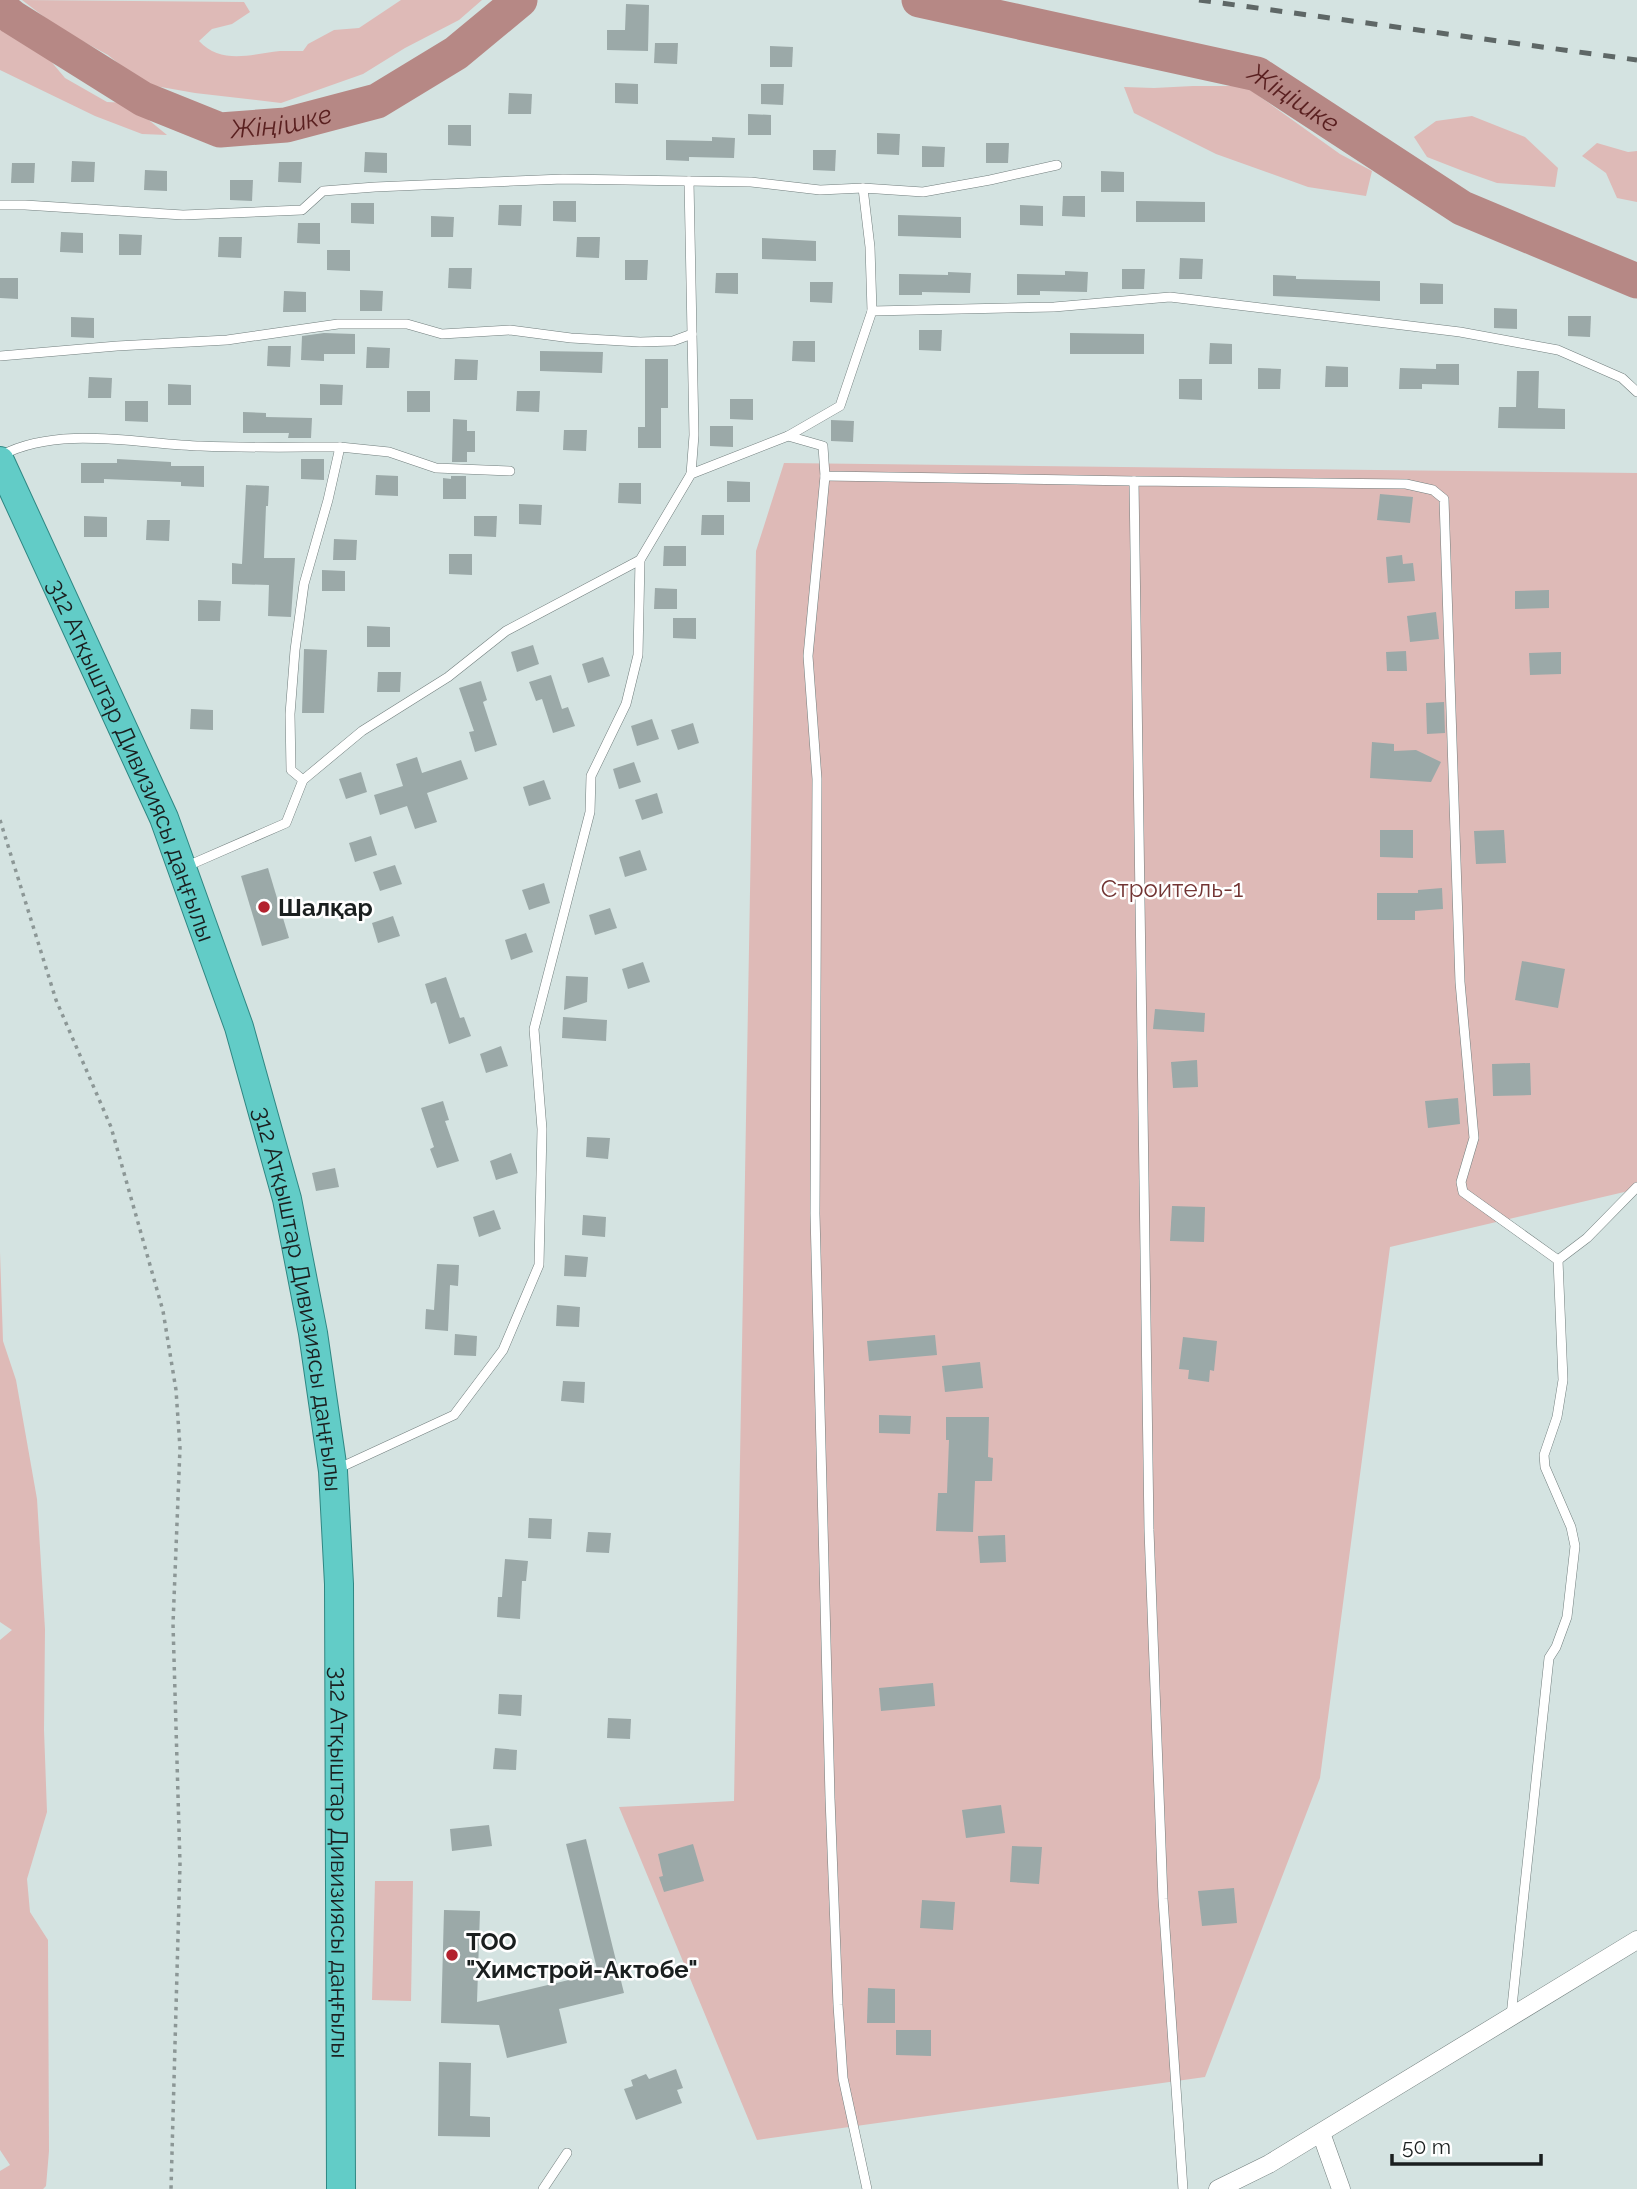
<svg xmlns="http://www.w3.org/2000/svg" width="1637" height="2189" font-family="Raleway,sans-serif">
<rect width="100%" height="100%" fill="#d4e3e1"/>
<g fill="#debab7">
<path d="M22 0 244 2 250 12 232 24 212 29 199 41C221 65 252 54 280 51 288 51 296 51 303 51L308 44 334 30 359 28 401 0H482L459 20 405 48 363 74 281 103 195 93 144 84 108 55 60 29Z"/>
<polygon points="0,27 49,59 65,78 107,102 128,103 167,135 142,134 95,116 0,70"/>
<polygon points="1193,86 1245,86 1340,154 1372,171 1366,196 1308,187 1216,154 1134,113 1124,87 1154,88"/>
<polygon points="1472,116 1525,137 1558,168 1555,187 1497,183 1463,171 1427,157 1414,137 1436,121"/>
<polygon points="1597,143 1628,152 1637,151 1637,202 1617,198 1606,173 1582,156"/>
<polygon points="784,463 1637,473 1637,1189 1390,1247 1320,1778 1205,2077 757,2140 619,1807 734,1801 756,551"/>
<polygon points="0,1252 3,1341 16,1380 37,1499 45,1629 44,1730 47,1812 27,1879 30,1912 48,1940 49,2151 46,2186 43,2189 0,2189 0,2171 10,2165 0,2150 0,1640 12,1630 0,1622"/>
<polygon points="375,1881 413,1881 411,2001 372,2000"/>
</g>
<g fill="none" stroke-linecap="round" stroke-linejoin="round">
<g stroke="#b68885" stroke-width="35">
<path id="s1" d="M919 0 1257 74 1462 208 1637 281"/>
<path id="s2" d="M0 7 12 17 143 99 220 130 286 125 377 101 456 53 520 0"/>
</g>
</g>
<g fill="#9ba9a8">
<polygon points="626,4 649,5 648,51 607,50 607,30 625,30"/>
<polygon points="655,43 678,43 677,64 654,63"/>
<polygon points="770,46 793,47 792,67 770,67"/>
<polygon points="615,83 638,84 638,104 615,103"/>
<polygon points="761,84 784,84 783,105 761,104"/>
<polygon points="509,93 532,94 531,114 508,114"/>
<polygon points="748,114 771,115 771,135 748,135"/>
<polygon points="448,125 471,125 471,146 448,145"/>
<polygon points="877,133 900,134 899,155 877,154"/>
<polygon points="712,137 735,138 734,158 689,157 689,161 666,160 666,140 712,141"/>
<polygon points="986,143 1009,143 1008,163 986,163"/>
<polygon points="922,146 945,147 944,167 922,167"/>
<polygon points="813,150 836,150 835,171 813,170"/>
<polygon points="365,152 387,153 387,173 364,172"/>
<polygon points="72,161 95,162 94,182 71,182"/>
<polygon points="279,162 302,162 301,183 278,182"/>
<polygon points="12,163 35,163 34,183 11,183"/>
<polygon points="145,170 167,171 167,191 144,190"/>
<polygon points="1101,171 1124,172 1124,192 1101,192"/>
<polygon points="230,180 253,180 252,201 230,200"/>
<polygon points="1063,196 1085,196 1085,217 1062,216"/>
<polygon points="553,201 576,201 576,222 553,221"/>
<polygon points="1136,201 1205,202 1205,222 1136,222"/>
<polygon points="351,203 374,203 374,224 351,223"/>
<polygon points="499,205 522,205 521,226 498,225"/>
<polygon points="1020,205 1043,206 1043,226 1020,225"/>
<polygon points="898,215 961,217 961,238 898,236"/>
<polygon points="431,216 454,217 453,237 431,237"/>
<polygon points="298,223 320,223 320,244 297,243"/>
<polygon points="61,232 83,233 83,253 60,252"/>
<polygon points="119,234 142,235 141,255 119,255"/>
<polygon points="219,237 242,237 241,258 218,257"/>
<polygon points="577,237 600,237 599,258 576,257"/>
<polygon points="762,238 816,241 816,261 762,259"/>
<polygon points="327,250 350,250 350,271 327,270"/>
<polygon points="1180,258 1203,259 1202,279 1179,279"/>
<polygon points="625,260 648,260 647,280 625,280"/>
<polygon points="449,268 472,268 471,289 448,288"/>
<polygon points="1122,269 1145,269 1144,289 1122,289"/>
<polygon points="1065,271 1088,272 1087,292 1040,291 1040,295 1017,295 1017,274 1065,275"/>
<polygon points="948,272 971,273 970,293 922,292 922,295 899,295 899,274 948,275"/>
<polygon points="716,273 738,273 738,294 715,293"/>
<polygon points="1273,275 1296,276 1296,279 1380,281 1380,301 1273,296"/>
<polygon points="0,278 18,278 18,299 0,298"/>
<polygon points="810,282 833,282 832,303 810,302"/>
<polygon points="1420,283 1443,284 1443,304 1420,304"/>
<polygon points="360,290 383,291 382,311 360,311"/>
<polygon points="284,291 306,292 306,312 283,312"/>
<polygon points="1494,308 1517,309 1517,329 1494,328"/>
<polygon points="1568,316 1591,316 1590,337 1568,336"/>
<polygon points="71,317 94,318 94,338 71,337"/>
<polygon points="919,330 942,330 941,351 919,350"/>
<polygon points="324,333 355,334 355,354 324,354 324,361 301,360 302,336"/>
<polygon points="1070,333 1144,334 1144,354 1070,354"/>
<polygon points="793,341 815,341 815,362 792,361"/>
<polygon points="1210,343 1232,344 1232,364 1209,364"/>
<polygon points="268,346 291,346 290,367 267,366"/>
<polygon points="367,347 390,348 389,368 366,368"/>
<polygon points="540,351 603,352 602,373 540,371"/>
<polygon points="455,359 478,360 477,380 454,380"/>
<polygon points="645,359 668,359 668,408 661,408 661,448 638,448 638,427 645,427"/>
<polygon points="1436,364 1459,364 1459,385 1422,384 1422,389 1399,389 1400,368 1436,369"/>
<polygon points="1326,366 1348,367 1348,387 1325,387"/>
<polygon points="1258,368 1281,369 1280,389 1258,389"/>
<polygon points="1517,371 1539,371 1538,408 1565,409 1565,429 1498,428 1499,407 1516,407"/>
<polygon points="89,377 112,378 111,398 88,398"/>
<polygon points="1179,379 1202,379 1202,400 1179,399"/>
<polygon points="168,384 191,385 191,405 168,405"/>
<polygon points="320,384 343,385 342,405 320,405"/>
<rect x="407" y="391" width="23" height="21"/>
<polygon points="517,391 540,391 539,412 516,411"/>
<polygon points="730,399 753,399 753,420 730,419"/>
<polygon points="125,401 148,401 148,422 125,421"/>
<polygon points="243,412 266,413 266,417 312,418 311,438 288,438 289,433 243,433"/>
<polygon points="453,419 467,420 467,431 475,431 475,452 467,452 467,462 452,462"/>
<polygon points="831,420 854,421 853,442 831,441"/>
<polygon points="710,426 733,426 733,447 710,446"/>
<polygon points="564,430 587,430 586,451 563,450"/>
<polygon points="117,459 171,462 171,466 204,466 204,487 181,486 181,482 104,479 104,483 81,483 81,463 117,463"/>
<polygon points="301,459 324,459 324,480 301,479"/>
<polygon points="376,475 398,476 398,496 375,495"/>
<polygon points="451,476 466,476 466,499 443,499 443,478 451,479"/>
<polygon points="727,481 750,482 750,502 727,502"/>
<polygon points="619,483 641,483 641,504 618,503"/>
<polygon points="246,485 269,486 268,506 266,506 264,558 295,558 291,617 268,616 269,585 232,584 232,563 242,564"/>
<polygon points="1380,494 1413,497 1410,523 1377,520"/>
<polygon points="519,504 542,505 541,525 519,524"/>
<polygon points="702,515 724,515 724,535 701,535"/>
<polygon points="84,516 107,517 107,537 84,537"/>
<polygon points="474,516 497,516 496,537 474,536"/>
<polygon points="147,520 170,520 169,541 146,540"/>
<polygon points="334,539 357,540 356,560 333,560"/>
<polygon points="664,546 686,546 686,566 663,566"/>
<polygon points="449,554 472,554 472,575 449,574"/>
<polygon points="1402,555 1403,564 1413,563 1415,581 1388,583 1386,557"/>
<polygon points="322,570 345,571 345,591 322,591"/>
<polygon points="655,588 677,589 677,609 654,609"/>
<polygon points="1549,590 1549,608 1515,609 1515,591"/>
<polygon points="198,600 221,601 220,621 198,621"/>
<polygon points="1436,612 1439,639 1410,642 1407,616"/>
<polygon points="673,618 696,618 696,639 673,638"/>
<polygon points="367,626 390,627 390,647 367,647"/>
<polygon points="533,645 539,664 517,672 511,652"/>
<polygon points="304,649 327,650 324,713 302,713"/>
<polygon points="1406,651 1407,671 1387,671 1386,652"/>
<polygon points="1561,652 1561,674 1530,675 1529,653"/>
<polygon points="603,657 610,676 588,683 582,664"/>
<polygon points="378,672 401,672 400,692 377,692"/>
<polygon points="551,675 562,709 568,707 575,726 553,733 542,699 536,701 529,682"/>
<polygon points="481,681 487,700 483,702 497,745 475,752 469,732 474,731 459,688"/>
<polygon points="1444,702 1445,733 1427,734 1426,703"/>
<polygon points="191,709 213,710 213,730 190,729"/>
<polygon points="652,719 659,739 637,746 631,726"/>
<polygon points="693,723 699,743 678,750 671,730"/>
<polygon points="1372,742 1394,744 1394,751 1416,750 1441,762 1431,782 1370,778"/>
<polygon points="417,757 422,773 461,760 468,779 427,793 437,822 415,829 407,806 380,815 374,795 403,786 396,764"/>
<polygon points="634,762 641,782 619,789 613,769"/>
<polygon points="361,772 367,792 346,799 339,779"/>
<polygon points="544,780 551,799 529,806 523,787"/>
<polygon points="657,793 663,813 642,820 635,800"/>
<polygon points="1380,830 1413,830 1413,858 1380,857"/>
<polygon points="1504,830 1506,863 1476,864 1474,831"/>
<polygon points="371,836 377,855 355,862 349,843"/>
<polygon points="640,850 647,870 625,877 619,857"/>
<polygon points="395,865 402,884 380,891 373,872"/>
<polygon points="268,868 289,938 262,946 241,876"/>
<polygon points="544,883 550,903 529,910 522,890"/>
<polygon points="1442,888 1443,909 1415,911 1415,920 1377,920 1377,893 1418,893 1418,890"/>
<polygon points="610,908 617,928 595,935 589,915"/>
<polygon points="393,916 400,936 378,943 372,923"/>
<polygon points="526,933 533,952 511,960 505,940"/>
<polygon points="1522,961 1565,969 1558,1008 1515,1000"/>
<polygon points="643,962 650,982 628,989 622,969"/>
<polygon points="566,976 588,977 587,1002 564,1010"/>
<polygon points="446,977 460,1018 464,1017 471,1036 449,1044 436,1002 431,1004 425,984"/>
<polygon points="1155,1009 1205,1013 1204,1032 1153,1029"/>
<polygon points="563,1017 607,1020 606,1041 562,1038"/>
<polygon points="501,1046 508,1066 486,1073 480,1054"/>
<polygon points="1197,1060 1198,1087 1173,1088 1171,1062"/>
<polygon points="1530,1063 1531,1095 1493,1096 1492,1064"/>
<polygon points="1458,1098 1460,1124 1428,1128 1425,1101"/>
<polygon points="443,1101 449,1120 445,1121 459,1161 437,1168 430,1149 434,1147 421,1108"/>
<polygon points="587,1137 610,1138 608,1159 586,1157"/>
<polygon points="511,1153 518,1173 496,1180 490,1161"/>
<polygon points="335,1168 339,1187 316,1191 312,1173"/>
<polygon points="1172,1206 1205,1207 1204,1242 1170,1241"/>
<polygon points="494,1210 501,1229 479,1237 473,1217"/>
<polygon points="583,1215 606,1217 605,1237 582,1235"/>
<polygon points="565,1255 588,1257 586,1277 564,1276"/>
<polygon points="437,1264 459,1265 458,1286 450,1285 448,1331 425,1329 426,1309 434,1310"/>
<polygon points="557,1305 580,1307 579,1327 556,1326"/>
<polygon points="455,1334 477,1336 476,1356 454,1355"/>
<polygon points="935,1335 937,1355 869,1361 867,1341"/>
<polygon points="1183,1337 1217,1341 1214,1371 1210,1370 1209,1382 1188,1379 1189,1370 1179,1369"/>
<polygon points="980,1362 983,1388 945,1392 942,1366"/>
<polygon points="563,1381 585,1382 584,1403 561,1401"/>
<polygon points="879,1415 911,1416 910,1434 879,1433"/>
<polygon points="946,1417 989,1417 988,1457 993,1458 992,1481 975,1481 973,1532 936,1531 938,1493 947,1493 949,1440 946,1440"/>
<polygon points="529,1518 552,1519 551,1539 528,1538"/>
<polygon points="588,1532 611,1533 609,1553 586,1552"/>
<polygon points="1005,1535 1006,1562 980,1563 978,1536"/>
<polygon points="505,1559 528,1561 526,1581 522,1581 520,1619 497,1617 498,1597 502,1597"/>
<polygon points="933,1683 935,1706 881,1711 879,1688"/>
<polygon points="499,1694 522,1695 521,1716 498,1714"/>
<polygon points="608,1718 631,1719 630,1739 607,1738"/>
<polygon points="495,1748 517,1750 516,1770 493,1769"/>
<polygon points="1001,1805 1005,1833 966,1838 962,1810"/>
<polygon points="489,1825 492,1846 452,1851 450,1829"/>
<polygon points="586,1839 624,1993 559,2009 567,2043 507,2058 499,2025 441,2023 444,1910 480,1911 477,2002 598,1973 566,1844"/>
<polygon points="693,1844 704,1881 664,1892 659,1877 663,1876 658,1854"/>
<polygon points="1012,1846 1042,1847 1039,1884 1010,1882"/>
<polygon points="1234,1888 1237,1923 1202,1926 1198,1891"/>
<polygon points="922,1900 955,1902 953,1930 920,1928"/>
<polygon points="868,1988 895,1989 895,2023 867,2023"/>
<polygon points="896,2030 931,2030 931,2056 896,2055"/>
<polygon points="439,2062 471,2063 470,2116 490,2117 490,2137 438,2136"/>
<polygon points="676,2069 683,2088 677,2090 682,2103 636,2120 624,2089 633,2086 631,2080 646,2074 649,2079"/>
</g>
<g fill="none" stroke-linecap="round" stroke-linejoin="round">
<g stroke="#717e7d" stroke-width="10">
<g id="service">
<polyline points="689,181 694,435 691,474"/>
<polyline points="0,205 25,205 183,215 302,210 323,191 375,187 563,179 751,182 820,190 863,188"/>
<polyline points="872,311 870,247 863,188 923,192 990,180 1057,165"/>
<polyline points="0,356 117,346 227,340 338,324 407,324 442,334 510,330 571,338 640,342 673,341 692,334"/>
<polyline points="788,436 840,406 872,311 1054,307 1170,297 1460,332 1558,350 1622,378 1637,392"/>
<polyline points="340,447 389,452 436,468 510,471"/>
<path d="M2 455C59 425 139 444 201 446 247 448 294 447 340 447L328 500 304 584 295 650 290 714 291 770 303 780"/>
<polyline points="825,476 808,656 817,779 815,1214 830,1798 838,2005 843,2078 867,2189"/>
<polyline points="185,867 286,823 303,780 362,731 448,677 506,631 640,560"/>
<polyline points="1558,1260 1587,1238 1637,1187"/>
<polyline points="337,1469 454,1415 503,1350 539,1265 542,1129 534,1029 590,812 591,776 626,704 638,655 640,560 691,474 788,436 823,446 825,476 1134,481"/>
<polyline points="543,2189 567,2153"/>
<polyline points="1183,2189 1163,1899 1149,1530 1134,481 1406,484 1433,490 1444,499 1460,982 1474,1138 1461,1182 1463,1192 1558,1260 1563,1380 1557,1417 1544,1455 1545,1467 1571,1527 1575,1546 1567,1617 1556,1647 1549,1658 1511,2016"/>
</g>
</g>
<g stroke="#717e7d" stroke-width="19">
<g id="minor">
<polyline points="1321,2133 1341,2189"/>
<polyline points="1218,2189 1269,2164 1637,1940"/>
</g>
</g>
<g stroke="#2f8783" stroke-width="30">
<g id="trunk">
<path id="s3" d="M0 461 164 818 239 1027 287 1199 313 1333 333 1471 339 1584 341 2189"/>
</g>
</g>
<polyline stroke="#8c9796" stroke-width="3.5" stroke-dasharray="3.5 5" stroke-linecap="butt" points="0,820 56,1000 111,1127 163,1311 176,1390 180,1448 173,1624 180,1864 171,2189"/>
<use href="#service" stroke="#fff" stroke-width="9"/>
<use href="#minor" stroke="#fff" stroke-width="18"/>
<use href="#trunk" stroke="#62ccc7" stroke-width="28"/>
<polyline stroke="#5e6766" stroke-width="5" stroke-dasharray="12 12" stroke-linecap="butt" points="1199,0 1637,60"/>
</g>
<g fill="#b3222e" stroke="#fff" stroke-width="2.5">
<circle cx="264" cy="907" r="7"/>
<circle cx="452" cy="1955" r="7"/>
</g>
<g text-anchor="middle" dominant-baseline="central" stroke-width="5" stroke-linejoin="round" paint-order="stroke">
<g font-size="24" fill="#1a1f1f" stroke="#fff">
<text stroke="none"><textPath href="#s3" startOffset="327">312 Атқыштар Дивизиясы даңғылы</textPath></text>
<text stroke="none"><textPath href="#s3" startOffset="894">312 Атқыштар Дивизиясы даңғылы</textPath></text>
<text stroke="none"><textPath href="#s3" startOffset="1461">312 Атқыштар Дивизиясы даңғылы</textPath></text>
</g>
<g font-size="24" fill="#723433" stroke="#fff">
<text x="1172" y="888">Строитель-1</text>
</g>
<g font-size="24" font-weight="bold" fill="#1a1f1f" stroke="#fff" text-anchor="start">
<text x="278" y="907">Шалқар</text>
<text x="466" y="1941">ТОО<tspan x="466" dy="28">"Химстрой-Актобе"</tspan></text>
</g>
<g font-size="26" font-style="italic" fill="#591f1f" stroke="#fff">
<text stroke="none"><textPath href="#s1" startOffset="390">Жіңішке</textPath></text>
<text stroke="none"><textPath href="#s2" startOffset="315">Жіңішке</textPath></text>
</g>
</g>
<path d="M1392 2154v10h149v-10" fill="none" stroke="#1a1f1f" stroke-width="3.5"/>
<text x="1402" y="2154" font-size="21" fill="#1a1f1f" stroke="#ffffff" stroke-width="5" paint-order="stroke">50 m</text>
</svg>
